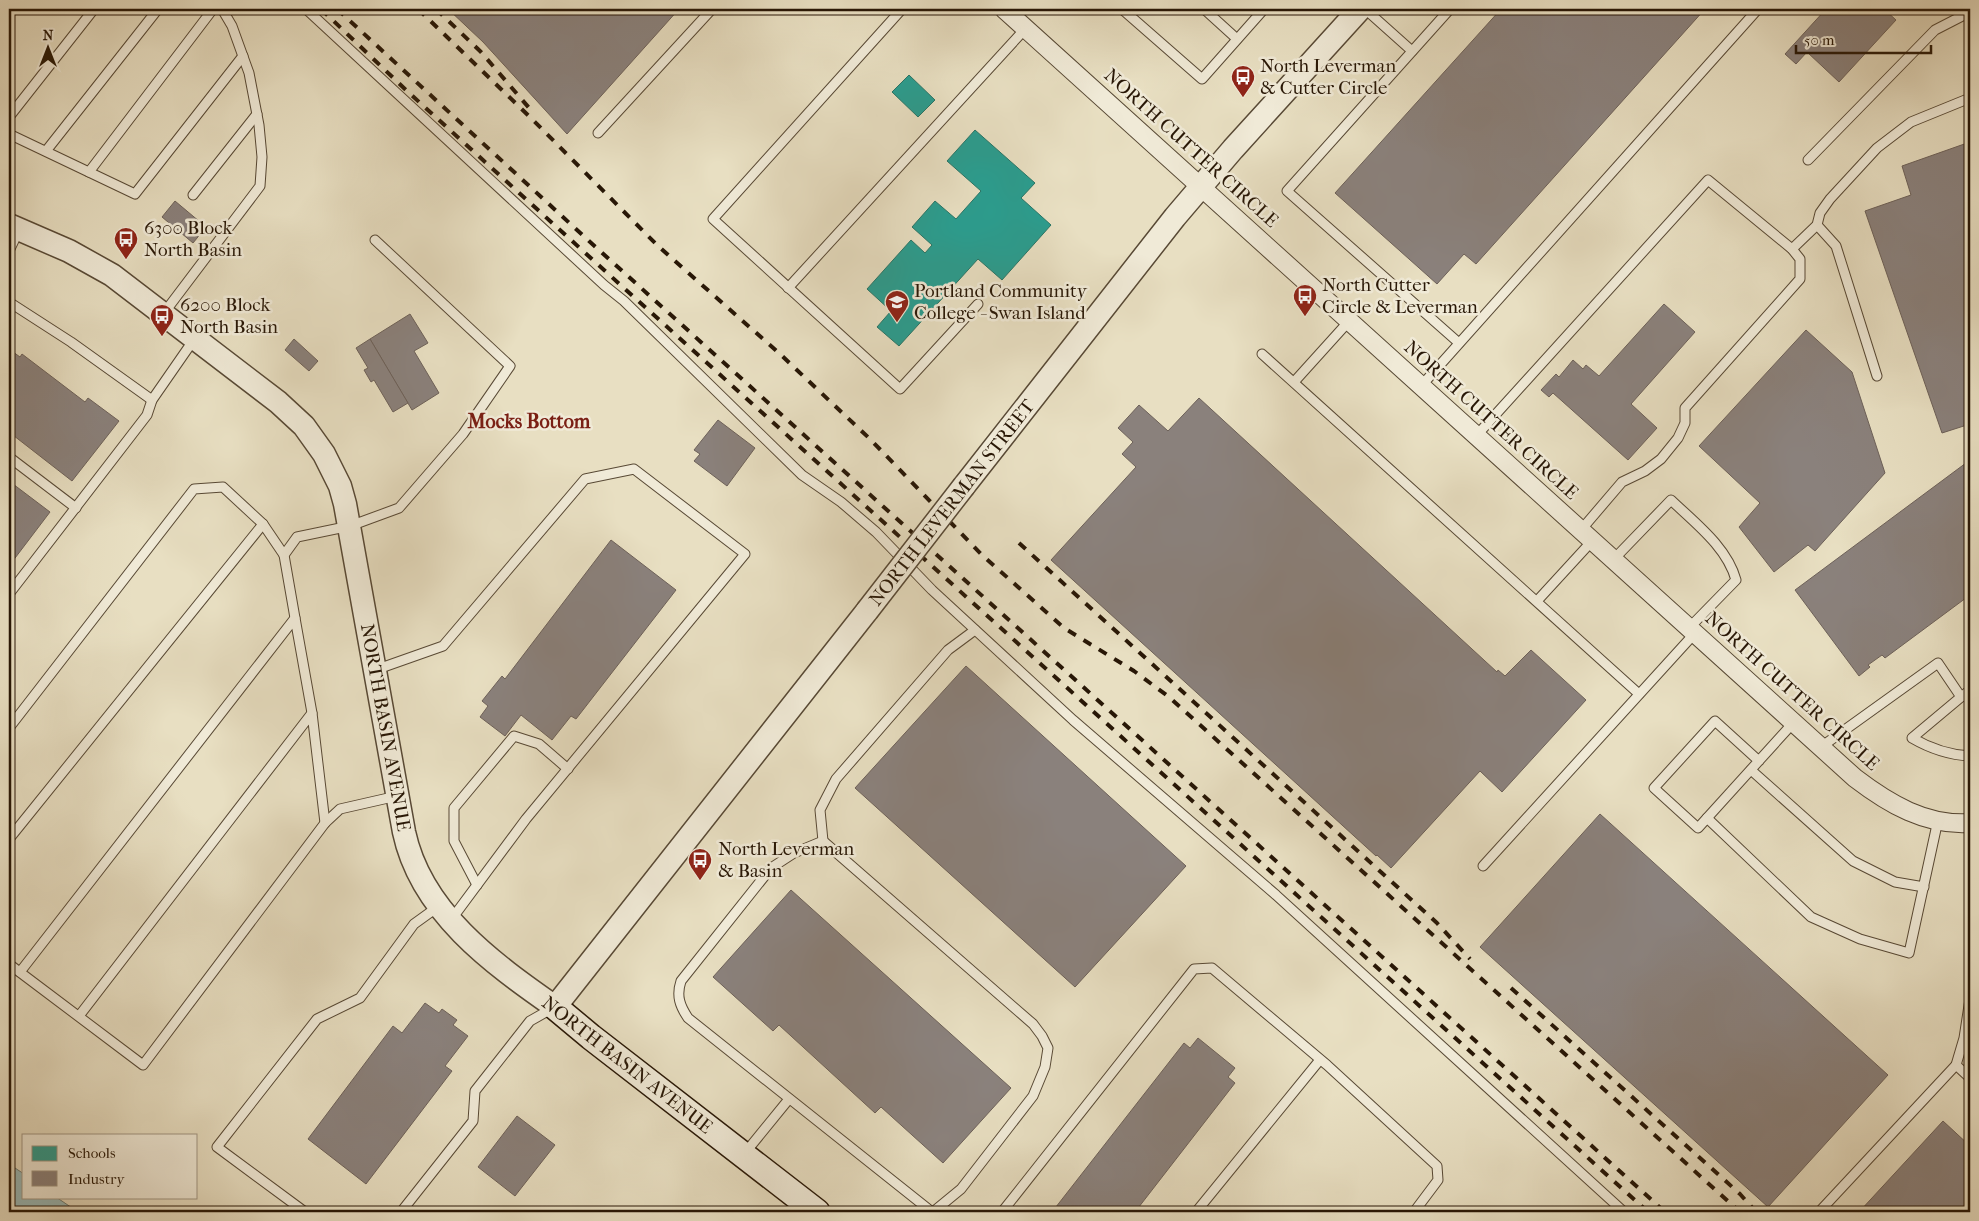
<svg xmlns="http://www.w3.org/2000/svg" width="1979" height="1221" font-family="'IM FELL French Canon',serif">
<rect width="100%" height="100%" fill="#e8dfc2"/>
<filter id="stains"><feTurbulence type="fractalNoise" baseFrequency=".004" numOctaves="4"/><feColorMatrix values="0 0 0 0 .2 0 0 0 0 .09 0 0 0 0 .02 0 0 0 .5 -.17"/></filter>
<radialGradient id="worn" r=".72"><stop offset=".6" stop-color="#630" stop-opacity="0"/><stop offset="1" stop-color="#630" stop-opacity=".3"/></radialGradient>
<polygon fill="#99bbba" stroke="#6c7972" points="9,1164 24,1174 24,1197 56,1197 78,1212 9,1212"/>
<g fill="#2a9d8f" stroke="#297566">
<polygon points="909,75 935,100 918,117 892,92"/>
<polygon points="975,130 1035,183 1021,198 1051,225 1002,280 978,259 899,346 877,327 891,311 867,289 911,240 925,253 932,245 912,227 935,201 956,219 981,191 947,161"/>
</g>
<g fill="#8a817c" stroke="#6d6159">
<polygon points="448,9 679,9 567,134 483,42"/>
<polygon points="1501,9 1705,9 1476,264 1464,254 1437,284 1335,193"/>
<polygon points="1826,9 1884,9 1896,20 1839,82 1807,52 1796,64 1785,54"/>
<polygon points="1970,142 1970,424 1942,433 1865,211 1911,195 1902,166"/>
<polygon points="175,201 206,227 193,243 162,217"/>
<polygon points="1664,304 1695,332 1631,404 1657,428 1628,460 1553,393 1549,397 1541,390 1556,374 1559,377 1573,360 1583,369 1586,365 1599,376"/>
<polygon points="410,314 428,343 414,351 439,393 412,410 370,339"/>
<polygon points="1806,330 1852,372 1885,473 1815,551 1808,545 1774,572 1739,527 1760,503 1699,446"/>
<polygon points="294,339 318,361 309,371 285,350"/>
<polygon points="370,339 408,403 393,412 374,380 371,382 364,370 368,368 356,348"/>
<polygon points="9,349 20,357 22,354 85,402 88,398 119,421 72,481 9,432"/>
<polygon points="1199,398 1497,672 1498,670 1505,676 1531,650 1586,700 1502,792 1480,771 1391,868 1377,855 1376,856 1051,560 1136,467 1122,454 1133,442 1118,428 1139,405 1168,431"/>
<polygon points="718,420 755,448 727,486 694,461 700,454 694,450"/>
<polygon points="1970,460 1970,595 1885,658 1882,655 1868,665 1870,667 1859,676 1795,590"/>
<polygon points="9,481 50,512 9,566"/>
<polygon points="611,540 676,590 576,719 571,716 552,740 521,715 505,736 480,717 488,706 482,701 502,676 505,679"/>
<polygon points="966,666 1186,866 1075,987 855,788"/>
<polygon points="1600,814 1888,1075 1768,1207 1480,947"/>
<polygon points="791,890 1011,1088 943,1163 881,1107 875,1113 779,1025 773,1031 713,977"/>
<polygon points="425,1003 439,1013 442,1009 457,1020 453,1025 468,1036 445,1066 452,1071 366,1184 308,1139 393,1026 402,1033"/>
<polygon points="1198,1038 1235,1068 1228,1077 1235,1083 1135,1212 1052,1212 1184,1043 1190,1048"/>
<polygon points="517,1116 555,1145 515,1196 478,1167"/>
<polygon points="1943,1121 1970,1146 1970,1212 1859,1212"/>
</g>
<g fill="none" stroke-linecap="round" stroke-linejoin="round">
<g stroke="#584935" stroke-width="11">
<g id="service">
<polyline points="306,9 604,285 624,301 802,475 841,502 876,532 932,590 1073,720 1276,895 1624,1212"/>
<polyline points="902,9 713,219 900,389 978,304"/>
<polyline points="1122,9 1202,79 1264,9"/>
<polyline points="1204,9 1237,39"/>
<polyline points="1365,9 1412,51"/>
<polyline points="1450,9 1287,191 1459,343"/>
<polyline points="9,14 13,9"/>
<polyline points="9,117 94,9"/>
<polyline points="598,133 712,9"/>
<polyline points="9,134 135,194 243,56"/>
<polyline points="46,151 158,9"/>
<polyline points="1808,160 1935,30 1970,12"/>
<polyline points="89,172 213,9"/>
<polyline points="193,195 257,114"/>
<polyline points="1817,225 1836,246 1877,376"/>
<polyline points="1792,249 1817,225 1820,213 1830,199 1877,148 1911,122 1970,98"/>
<polyline points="9,251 19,230"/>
<polyline points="788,288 1026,28"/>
<polyline points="9,302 71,342 152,400"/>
<polyline points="164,313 260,186 262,157 259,125 249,73 232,26 222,9"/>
<polyline points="1262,354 1639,694"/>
<polyline points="1294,382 1350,320"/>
<polyline points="1422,385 1758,9"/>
<polyline points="1477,435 1708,180 1792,249 1800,259 1800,279 1685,408 1685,423 1678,438 1661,459 1645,471 1622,482 1581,530"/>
<polyline points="9,457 76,508"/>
<polyline points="284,555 295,618"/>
<path d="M1614 559 1671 500C1695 523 1727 547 1736 580L1689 628"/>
<polyline points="9,594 147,415 152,400 195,338"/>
<polyline points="1537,601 1593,540"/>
<polyline points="375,670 443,646 585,479 634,469 745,554 526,819 451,920"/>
<polyline points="1961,697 1970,690"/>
<polyline points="9,728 194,489 223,487 263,524 284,555 297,537 350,526 399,508 463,434 510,366 375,240"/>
<path d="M1821 747 1938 663 1961 697 1912 738C1931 749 1949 755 1970 756"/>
<polyline points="1759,761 1715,721 1654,788 1698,828 1794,722"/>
<polyline points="1751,770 1853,861 1895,882 1924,887"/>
<polyline points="1707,818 1811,917 1860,939 1909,953 1938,820"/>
<polyline points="9,839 263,524"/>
<polyline points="823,841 820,810 836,779 948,650 975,630"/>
<polyline points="1483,866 1695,633"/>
<polyline points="477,885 454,841 454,808 514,736 539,744 568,769"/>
<polyline points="9,964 143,1065 325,823 340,809 397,796"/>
<polyline points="20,972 295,618 312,713"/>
<polyline points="79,1016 312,713 325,823"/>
<polyline points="1956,1065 1970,1078"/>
<polyline points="745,1153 789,1099"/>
<polyline points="305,1212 217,1147 317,1019 360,998 414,924 439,906"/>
<polyline points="401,1212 473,1121 475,1091 530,1021 553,1008"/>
<path d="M932 1212 688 1018C680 1006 676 996 681 981L771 868 794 853 823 841 1033 1024 1042 1036 1048 1048 1045 1067 1033 1096 961 1189 933 1212"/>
<polyline points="1002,1212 1194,969 1212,968 1327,1065 1437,1166 1438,1180 1414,1212"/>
<polyline points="1196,1212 1319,1061"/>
<polyline points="1819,1212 1956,1065 1964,1038 1970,999"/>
</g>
</g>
<g stroke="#584935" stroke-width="20">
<path id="minor" d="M1004 9 1855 778C1889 804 1926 826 1970 823"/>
</g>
<g stroke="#584935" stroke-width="25">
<g id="tertiary">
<path id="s1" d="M9 225 69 251 112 275 278 402 304 426 324 454 340 486 345 504 404 832C421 912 492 963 555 1007L867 611"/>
<polyline points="964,486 1175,217 1233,149 1360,9"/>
</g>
</g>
<g stroke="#281706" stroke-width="28">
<polyline id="secondary" points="555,1007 591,1037 817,1212"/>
</g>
<use href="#service" stroke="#f0ead7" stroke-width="9"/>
<use href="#minor" stroke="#f0ead7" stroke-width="18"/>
<use href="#tertiary" stroke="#f0ead7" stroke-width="22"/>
<use href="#secondary" stroke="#f0ead7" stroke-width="25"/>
<g stroke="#281706" stroke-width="4" stroke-dasharray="9 9" stroke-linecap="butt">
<polyline points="321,9 407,91 604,270 1648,1212"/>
<polyline points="337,9 589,241 1665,1212"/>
<polyline points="418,9 532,119 658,246 780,354 870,439 981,554 1064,628 1134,671 1169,697 1740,1212"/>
<polyline points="436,9 481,52 530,109"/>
<polyline points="1019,543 1437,923 1470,959"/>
<polyline points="1511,988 1740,1194 1756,1212"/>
</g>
<g stroke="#584935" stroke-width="25" stroke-linecap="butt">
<polyline id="tertiary-bridge" points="867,611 964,486"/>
</g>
<use href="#tertiary-bridge" stroke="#f0ead7" stroke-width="22"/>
</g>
<defs>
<g id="bus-pin" transform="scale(1.25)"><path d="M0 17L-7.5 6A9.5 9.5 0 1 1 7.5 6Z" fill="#8f2418" stroke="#f0ead7"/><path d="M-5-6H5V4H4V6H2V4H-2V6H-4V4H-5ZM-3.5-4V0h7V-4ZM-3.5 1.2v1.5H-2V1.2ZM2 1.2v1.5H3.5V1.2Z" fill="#fff"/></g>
<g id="university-pin" transform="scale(1.25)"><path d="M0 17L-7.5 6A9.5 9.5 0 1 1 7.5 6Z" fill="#8f2418" stroke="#f0ead7"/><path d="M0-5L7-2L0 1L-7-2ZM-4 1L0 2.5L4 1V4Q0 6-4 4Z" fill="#fff"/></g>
</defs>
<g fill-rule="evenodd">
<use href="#bus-pin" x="1243" y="77"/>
<use href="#bus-pin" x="126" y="239"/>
<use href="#bus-pin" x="1305" y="296"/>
<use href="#university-pin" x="897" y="302"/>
<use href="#bus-pin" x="162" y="316"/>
<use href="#bus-pin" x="700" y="860"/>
</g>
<g text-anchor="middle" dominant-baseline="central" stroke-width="5" stroke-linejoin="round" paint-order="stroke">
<g font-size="19" fill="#281706" stroke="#f0ead7" text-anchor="start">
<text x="1260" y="66">North Leverman<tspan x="1260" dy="22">&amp; Cutter Circle</tspan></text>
<text x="144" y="228">6300 Block<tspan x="144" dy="22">North Basin</tspan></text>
<text x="1322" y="285">North Cutter<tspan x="1322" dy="22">Circle &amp; Leverman</tspan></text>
<text x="914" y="291">Portland Community<tspan x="914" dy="22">College - Swan Island</tspan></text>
<text x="180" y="305">6200 Block<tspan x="180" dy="22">North Basin</tspan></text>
<text x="718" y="849">North Leverman<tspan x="718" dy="22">&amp; Basin</tspan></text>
</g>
<g font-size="19" fill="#281706" stroke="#f0ead7">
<text transform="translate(1191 148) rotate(42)">NORTH CUTTER CIRCLE</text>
<text transform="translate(1491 420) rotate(42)">NORTH CUTTER CIRCLE</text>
<text transform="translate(952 503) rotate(-52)">NORTH LEVERMAN STREET</text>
<text transform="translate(1792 691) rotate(42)">NORTH CUTTER CIRCLE</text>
<text stroke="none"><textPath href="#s1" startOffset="675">NORTH BASIN AVENUE</textPath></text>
<text transform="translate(627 1065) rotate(38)">NORTH BASIN AVENUE</text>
</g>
<g font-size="20" font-weight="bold" fill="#7a1f14" stroke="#f0ead7">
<text x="529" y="421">Mocks Bottom</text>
</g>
</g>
<rect width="1979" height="1221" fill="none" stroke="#e8dfc2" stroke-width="30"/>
<rect x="10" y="10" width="1959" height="1201" fill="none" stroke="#281706" stroke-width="2.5"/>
<rect x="15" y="15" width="1949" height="1191" fill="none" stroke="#281706"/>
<rect x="22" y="1134" width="175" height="65" fill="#f0ead7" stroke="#a09683"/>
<rect x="32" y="1146" width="25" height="15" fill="#2a9d8f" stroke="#a09683"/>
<text x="68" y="1158" font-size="15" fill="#281706">Schools</text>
<rect x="32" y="1171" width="25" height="15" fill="#8a817c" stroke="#a09683"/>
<text x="68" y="1184" font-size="15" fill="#281706">Industry</text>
<g transform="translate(48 48)" stroke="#f0ead7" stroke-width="4" paint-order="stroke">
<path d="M0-4L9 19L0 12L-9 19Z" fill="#281706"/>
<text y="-8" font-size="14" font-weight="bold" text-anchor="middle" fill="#281706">N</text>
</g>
<path d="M1796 45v8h135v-8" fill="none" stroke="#281706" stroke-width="2.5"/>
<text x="1804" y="45" font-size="15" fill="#281706" stroke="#f0ead7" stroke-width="4" paint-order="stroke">50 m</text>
<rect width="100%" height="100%" filter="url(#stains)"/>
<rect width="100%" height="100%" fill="url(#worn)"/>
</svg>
